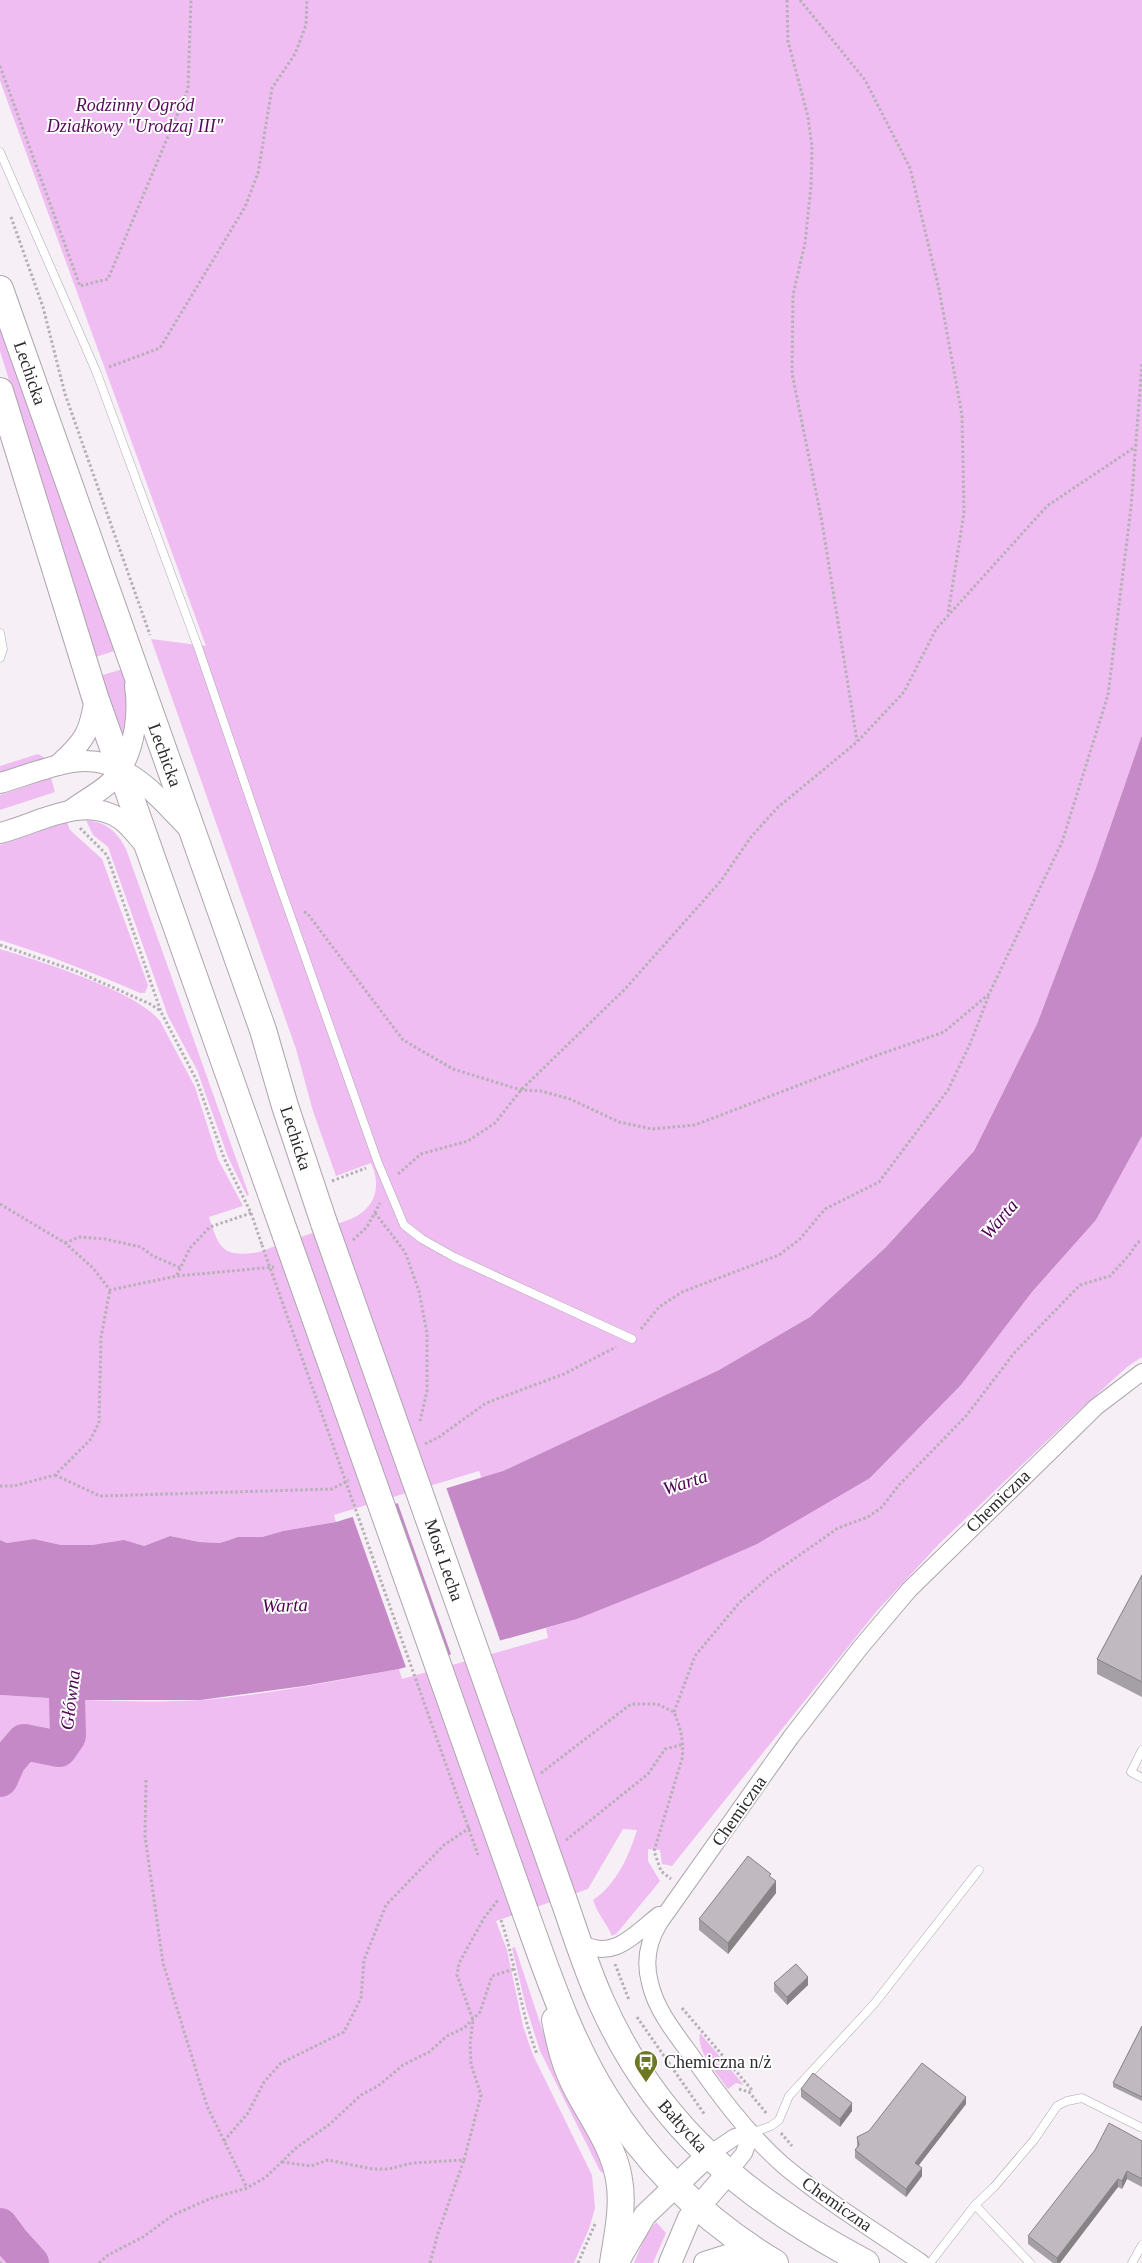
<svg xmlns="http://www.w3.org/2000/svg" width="1142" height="2263" font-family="'Times New Roman',serif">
<rect width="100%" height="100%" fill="#f6f0f6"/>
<g fill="#f0bdf2">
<path d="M0 0H1142V735L1096 868 1037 1024 974 1151 886 1247 810 1317 719 1370 503 1471 482 1479 479 1471 334 1515 336 1522 283 1531 262 1537H238L220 1543 199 1542 170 1536 144 1546 124 1541 92 1545H61L34 1539 7 1543 0 1540V949C39 961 137 991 160 1021L195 1087 218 1159 243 1206 209 1217C219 1248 222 1258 259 1252L351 1219C375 1208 382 1187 371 1163L336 1176 313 1111 296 1049 151 639 206 646 0 81Z"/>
<polygon points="0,328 115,651 95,657 0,351"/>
<path d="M123 669C127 684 132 720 122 733L99 676Z"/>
<polygon points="38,754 45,758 0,772 0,766"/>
<polygon points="51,778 55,792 0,810 0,795"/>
<path d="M86 820C106 822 117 831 126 849L249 1195 247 1196 228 1157 197 1070 168 1016 108 847 93 835Z"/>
<path d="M67 822 70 830 102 859 148 985 145 993H140C94 973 48 955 0 940V845Z"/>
<path d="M1142 1136V1357L1127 1367 1072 1417 939 1544 876 1612 672 1866 662 1864 660 1850 648 1849V1861L660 1881 617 1933 612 1936C606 1922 598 1915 593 1900 616 1885 629 1856 637 1830L623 1829 588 1889 496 1921 507 1950 523 2026 533 2055 592 2175 595 2208 589 2229 574 2263H0V1695C65 1699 135 1704 201 1700 267 1695 334 1681 399 1669L402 1679 548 1638 546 1628 577 1619 870 1478 961 1385 1032 1292 1096 1220Z"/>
<polygon points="515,1947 553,2062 592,2138 607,2175 600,2171 540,2051 526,2007 512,1948"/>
<path d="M700 2033 743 2084V2085L736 2083 728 2089C717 2073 696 2052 700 2033Z"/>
<polygon points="656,2222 666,2233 653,2263 634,2263 645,2237"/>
</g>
<polygon fill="#c489c6" points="1142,735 1142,1136 1096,1220 1032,1292 961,1385 870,1478 757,1544 677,1579 577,1619 399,1669 304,1686 200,1700 80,1700 0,1695 0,1540 7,1543 34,1539 61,1545 92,1545 124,1540 144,1546 170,1536 199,1542 220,1543 238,1537 262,1537 283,1531 336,1522 503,1471 719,1370 810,1317 886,1247 974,1151 1037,1024 1096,868"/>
<g fill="#f6f0f6">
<polygon points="446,1487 501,1643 452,1657 397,1501"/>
<polygon points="394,1502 449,1658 407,1670 352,1515"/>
</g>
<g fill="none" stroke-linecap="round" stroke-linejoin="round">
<g stroke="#c489c6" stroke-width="36">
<polyline points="0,1779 8,1761 24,1742 59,1749 68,1736 67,1699 77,1651"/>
<polyline points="0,2226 11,2241 31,2263"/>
</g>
<g stroke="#aca6ac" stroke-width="9">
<g id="service">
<polyline points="0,152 96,371 198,647 274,869 378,1163 404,1225 422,1239 454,1257 632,1339"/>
<polyline points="0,633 3,649 0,658"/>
<polyline points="1142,1750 1131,1772 1142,1778"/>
<polyline points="751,2133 771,2126 779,2120 789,2096 874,2004 979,1870"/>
<polyline points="975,2205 1030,2263"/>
<polyline points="930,2263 975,2205 994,2187 1034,2140 1057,2106 1067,2101 1082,2098 1142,2128"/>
<polyline points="1132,2263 1142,2245"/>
</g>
</g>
<g stroke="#aca6ac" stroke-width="18">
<g id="minor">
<path d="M579 1942C613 1962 633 1935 659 1915"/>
<polyline points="708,2155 735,2137 751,2133"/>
<polyline points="728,2173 744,2153 751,2133"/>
<path d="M922 2263C875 2231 826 2201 783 2165 747 2133 718 2094 691 2055 675 2033 656 2010 650 1983 644 1961 648 1941 660 1922L791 1737 860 1648 909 1590 1096 1407 1142 1372"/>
</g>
</g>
<g stroke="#aca6ac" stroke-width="22">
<g id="tertiary">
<path d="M58 765C85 741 90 732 95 697"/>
<path d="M0 783C24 776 49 766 73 762 125 754 158 797 190 830"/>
<path d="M71 810C87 798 111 787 121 769 135 746 139 712 135 686"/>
<path d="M0 833C37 824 83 794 120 819 129 825 137 836 144 844"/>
</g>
</g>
<g stroke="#aca6ac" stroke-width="24">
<g id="secondary">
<polyline points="617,2263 645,2215 708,2155"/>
<polyline points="670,2263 689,2218 728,2173"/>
<polyline points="705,2263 730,2255 761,2255"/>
</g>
</g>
<g stroke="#aca6ac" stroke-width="28">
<g id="primary">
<polyline points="0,289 263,1030 285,1106 324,1223"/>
<polyline points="0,391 95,697 286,1236"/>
<path d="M563 1898C575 1932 586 1968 601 2001 657 2128 747 2200 866 2263"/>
<path d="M525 1911C548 1975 570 2041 606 2098 648 2166 707 2222 775 2263"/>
<path d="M555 2020C560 2045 565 2067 577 2089 592 2118 614 2147 619 2179 624 2206 617 2237 613 2263"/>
</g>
</g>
<g stroke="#b5b0b5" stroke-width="3" stroke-dasharray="2.5 2.5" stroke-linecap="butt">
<polyline points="787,0 788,41 808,117 812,147 811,186 805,243 793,295 792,373 822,522 857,741"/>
<polyline points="800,0 865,80 910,168 939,289 962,415 964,513 948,614"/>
<polyline points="0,66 80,286 108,279 188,89 191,0"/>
<polyline points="11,217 43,307 65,394 150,635"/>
<polyline points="109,367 160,348 245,207 258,173 272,88 295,54 306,25 307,0"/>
<polyline points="80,828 105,853 108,858 161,1012 197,1081 224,1158 251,1213 262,1245"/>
<polyline points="304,912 307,913 403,1040 453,1069 521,1090 541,1091 570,1099 619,1122 652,1129 695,1125 872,1057 944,1032 989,994 1062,842 1108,695 1131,507 1142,363"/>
<polyline points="0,945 76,971 150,1004 161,1011"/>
<polyline points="398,1174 421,1154 468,1141 495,1123 521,1090 625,989 720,882 751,837 777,808 857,742 904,692 936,629 1047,506 1135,447"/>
<polyline points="332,1181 366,1168"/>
<polyline points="0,1204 65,1243 93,1268 110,1290 177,1276 274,1267"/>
<polyline points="375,1213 405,1252 419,1291 427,1333 427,1391 420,1421"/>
<polyline points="353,1240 367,1227 380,1203"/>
<polyline points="65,1243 79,1237 105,1239 141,1247 153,1256 181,1268"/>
<polyline points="177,1275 190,1248 210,1227 251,1213"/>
<polyline points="641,1329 659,1307 682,1292 779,1255 800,1239 825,1209 879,1182 948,1090 970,1044 989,995"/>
<polyline points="425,1444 439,1437 486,1403 564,1374 616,1347"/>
<polyline points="55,1475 100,1496 332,1489 349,1480"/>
<polyline points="0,1486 14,1486 55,1475 90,1440 99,1423 101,1337 110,1290"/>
<polyline points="674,1712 695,1656 739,1603 771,1575 838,1528 868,1517 882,1507 899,1485 966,1416 1015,1352 1080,1285 1110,1276 1130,1254 1137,1243 1142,1240"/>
<path d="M541 1773 631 1704H657L674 1712C681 1729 684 1741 682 1759L654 1851 661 1871 671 1879"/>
<polyline points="146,1780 145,1836 163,1963 207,2106 247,2188"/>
<polyline points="566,1840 648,1774 665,1749 684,1744"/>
<path d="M501 1920C516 1964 520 2011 537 2054"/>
<polyline points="615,1964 629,2000"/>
<polyline points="682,2008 752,2090 749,2092"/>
<polyline points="637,2017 705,2115"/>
<polyline points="739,2089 749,2092 767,2114"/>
<polyline points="781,2133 792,2146"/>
<polyline points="224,2141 248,2113 264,2082 281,2063 344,2032 361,1998 364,1960 386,1905 444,1845 471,1827"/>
<polyline points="282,2162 311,2166 328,2160 372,2169 389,2169 412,2163 464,2160 481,2095 471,2064 470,2044 473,2020 457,1975 459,1963 484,1918 498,1900"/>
<polyline points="0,2262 1,2263"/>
<polyline points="99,2263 108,2255 143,2237 173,2215 212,2198 247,2188 266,2177 296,2148 330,2124 361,2095 378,2086 403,2065 429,2052 447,2036 464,2028 480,2012 492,1976 514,1969"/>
<polyline points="430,2263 438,2233 464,2160"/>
<polyline points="578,2263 595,2224"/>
</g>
<use href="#service" stroke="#fff" stroke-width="8"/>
<use href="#minor" stroke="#fff" stroke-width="16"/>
<use href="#tertiary" stroke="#fff" stroke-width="20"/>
<use href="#secondary" stroke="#fff" stroke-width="22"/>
<use href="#primary" stroke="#fff" stroke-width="26"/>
<g stroke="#aca6ac" stroke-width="28" stroke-linecap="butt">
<g id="primary-bridge">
<polyline points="324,1223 563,1898"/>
<polyline points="286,1236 525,1911"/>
</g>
</g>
<polyline stroke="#b5b0b5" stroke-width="3" stroke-dasharray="2.5 2.5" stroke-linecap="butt" points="262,1245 478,1855"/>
<use href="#primary-bridge" stroke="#fff" stroke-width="26"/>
</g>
<g fill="#a5a0a5">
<polygon points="1142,1575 1142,1697 1097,1674 1097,1659"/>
<polygon points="771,1877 776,1893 728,1954 699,1930 699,1919"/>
<polygon points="774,1983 808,1985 787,2005 774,1991"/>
<polygon points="1142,2026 1142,2101 1113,2087 1113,2083"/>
<polygon points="801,2089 852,2111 840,2127 801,2097"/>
<polygon points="966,2104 919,2165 922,2176 906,2197 855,2158 855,2150 857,2147 857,2137"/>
<polygon points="1142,2141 1142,2187 1127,2179 1122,2189 1118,2187 1060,2263 1053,2263 1028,2244 1028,2236"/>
</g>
<g fill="#868286">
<polygon points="776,1881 776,1893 728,1954 728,1943"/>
<polygon points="808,1977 808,1985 787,2005 787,1997"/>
<polygon points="966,2097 966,2104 915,2170 915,2163"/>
<polygon points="852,2103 852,2111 840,2127 840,2119"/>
<polygon points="922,2168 922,2176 906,2197 906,2189"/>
<polygon points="1127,2171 1127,2179 1122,2189 1122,2181"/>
<polygon points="1118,2179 1118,2187 1060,2263 1057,2263 1057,2258"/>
</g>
<g fill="#c0bac0" stroke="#868286">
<polygon points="1142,1575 1142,1682 1097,1659"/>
<polygon points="748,1856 771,1874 769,1876 776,1881 728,1943 699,1919"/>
<polygon points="796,1964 808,1977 787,1997 774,1983"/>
<polygon points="1142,2026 1142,2097 1113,2083"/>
<polygon points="922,2063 966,2097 915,2163 922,2168 906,2189 855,2150 859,2145 857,2137 869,2131"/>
<polygon points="813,2073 852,2103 840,2119 801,2089"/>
<polygon points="1109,2123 1142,2141 1142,2179 1127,2171 1122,2181 1118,2179 1057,2258 1028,2236 1095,2150"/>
</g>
<defs>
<g id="bus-pin" transform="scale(1.25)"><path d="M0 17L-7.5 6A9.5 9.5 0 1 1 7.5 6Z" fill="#6e7722" stroke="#fff"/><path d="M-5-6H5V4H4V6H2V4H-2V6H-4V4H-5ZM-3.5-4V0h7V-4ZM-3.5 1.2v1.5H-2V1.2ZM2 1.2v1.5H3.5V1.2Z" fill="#fff"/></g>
</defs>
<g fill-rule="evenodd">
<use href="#bus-pin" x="646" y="2062"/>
</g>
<g text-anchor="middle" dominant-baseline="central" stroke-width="4" stroke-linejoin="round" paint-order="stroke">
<g font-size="18" font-style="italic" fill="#550b5a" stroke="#fff">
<text x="135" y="105">Rodzinny Ogród<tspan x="135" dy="21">Działkowy "Urodzaj III"</tspan></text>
</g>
<g font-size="18" fill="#2d2b2d" stroke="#fff">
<text transform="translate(30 373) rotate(71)">Lechicka</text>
<text transform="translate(165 755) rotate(70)">Lechicka</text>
<text transform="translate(296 1138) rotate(72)">Lechicka</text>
<text transform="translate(998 1501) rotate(-44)">Chemiczna</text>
<text transform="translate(444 1560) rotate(71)">Most Lecha</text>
<text transform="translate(739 1811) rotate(-55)">Chemiczna</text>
<text transform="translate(683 2126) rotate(48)">Bałtycka</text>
<text transform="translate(837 2204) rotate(35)">Chemiczna</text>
</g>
<g font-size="18" fill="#2d2b2d" stroke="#fff" text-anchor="start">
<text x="664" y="2062">Chemiczna n/ż</text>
</g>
<g font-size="19" font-style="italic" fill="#500355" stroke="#fff">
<text transform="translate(999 1219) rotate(-49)">Warta</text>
<text transform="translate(685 1482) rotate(-18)">Warta</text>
<text transform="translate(285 1605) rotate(-1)">Warta</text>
<text transform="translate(70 1700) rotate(-83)">Główna</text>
</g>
</g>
</svg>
